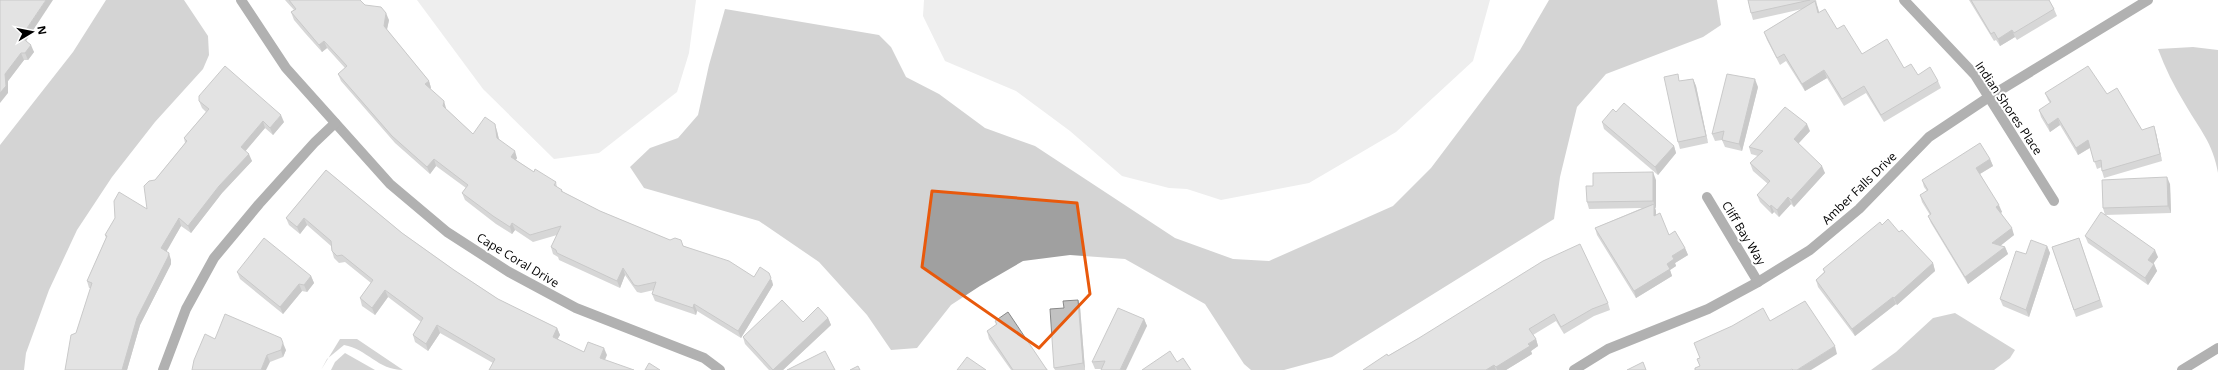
<svg xmlns="http://www.w3.org/2000/svg" width="2218" height="370" font-family="'Open Sans',sans-serif">
<rect width="100%" height="100%" fill="#fff"/>
<g fill="#d9d9d9">
<polygon points="417,0 696,0 689,53 677,92 599,153 554,159 483,89"/>
<polygon points="924,0 1490,0 1473,61 1396,132 1309,183 1221,200 1187,189 1169,188 1122,176 1070,131 1016,91 945,61 923,16"/>
</g>
<g fill="#a0a0a0">
<polygon points="106,0 184,0 208,36 209,55 203,69 155,122 112,177 77,230 49,290 26,353 24,370 0,370 0,145 73,52"/>
<polygon points="1549,0 1717,0 1721,25 1703,37 1606,74 1577,107 1560,177 1554,219 1332,357 1284,370 1251,370 1244,364 1205,304 1125,259 1070,255 1023,261 980,286 951,305 917,348 891,350 867,315 819,262 759,221 644,188 630,167 650,148 678,138 698,115 709,65 725,9 879,35 891,47 906,77 939,94 985,128 1035,146 1175,238 1233,259 1269,261 1393,206 1431,168 1520,50"/>
<path d="M2193 47 2218 50V173C2213 143 2200 130 2185 104 2174 86 2165 68 2158 49Z"/>
<polygon points="1955,313 2015,350 2010,358 1994,370 1871,370 1896,352 1933,318"/>
<path d="M340 339H357L403 370C378 370 367 349 344 345L327 359 321 370Z"/>
<polygon points="345,353 375,370 331,370 335,362"/>
</g>
<g fill="none" stroke-linecap="round" stroke-linejoin="round">
<g stroke="#525252" stroke-width="10">
<polyline points="241,0 286,68 390,184 447,232 509,272 576,308 704,358 720,370"/>
<polyline points="1904,0 1975,75 2054,201"/>
<polyline points="1707,197 1758,282"/>
<polyline points="163,370 186,309 214,258 259,204 315,142 335,123"/>
<polyline points="1574,370 1608,349 1708,309 1758,282 1810,250 1859,209 1929,137 1989,97 2148,0"/>
<polyline points="2182,370 2218,348"/>
</g>
</g>
<g fill="#a7a7a7">
<polygon points="0,0 34,52 28,60 24,60 8,81 8,93"/>
<polygon points="285,0 360,0 365,5 389,20 387,30 429,81 431,88 430,89 446,108 446,109 473,134 497,131 499,139 517,158 516,160 534,172 556,182 557,187 562,190 563,192 600,211 684,246 754,277 772,280 773,285 741,338 697,311 696,315 655,301 652,294 654,290 641,293 637,292 625,275 620,288 559,260 558,257 553,254 551,247 557,235 533,242 515,230 512,234 496,224 465,200 462,193 466,188 436,166 430,174 395,143 341,81 338,74 345,68 327,48 322,52 305,33 294,20 291,12 294,10"/>
<polygon points="1748,0 1816,0 1819,13 1837,29 1862,54 1904,68 1918,75 1938,81 1941,88 1884,122 1866,93 1844,106 1827,78 1805,91 1786,61 1780,65 1767,40 1764,32 1802,9 1753,20 1751,13"/>
<polygon points="1969,0 2049,0 2054,9 2057,16 2017,40 2015,37 2000,46 1996,40 1994,41"/>
<polygon points="1693,79 1696,86 1708,143 1680,149 1678,142 1680,81"/>
<polygon points="1758,87 1742,151 1725,147 1722,140 1715,141 1712,134"/>
<polygon points="2045,93 2107,94 2142,130 2156,133 2162,161 2104,178 2102,171 2102,167 2097,169 2090,148 2078,155 2060,125 2050,132 2041,117 2039,110 2050,103 2048,100"/>
<polygon points="199,101 284,122 273,135 265,128 245,151 252,161 222,193 191,233 181,226 166,251 171,260 171,264 140,325 127,370 65,370 91,288 89,288 87,281 106,238 105,235 147,209 155,180 185,143 184,138 206,112 202,108"/>
<polygon points="1616,112 1674,146 1676,153 1658,175 1604,129 1602,122"/>
<polygon points="1810,131 1798,144 1825,173 1794,207 1791,204 1779,217 1774,212 1772,214 1760,202 1757,195 1768,184 1753,171 1750,163 1758,156 1751,154 1749,147"/>
<polygon points="1990,159 1993,166 1980,174 2002,212 2001,213 2014,235 2000,246 2005,247 2008,254 1968,284 1931,223 1928,216 1930,215 1922,202 1920,195 1927,191 1924,187 1922,180"/>
<polygon points="326,170 402,233 454,270 498,299 557,328 560,335 557,339 584,352 607,355 493,363 440,333 428,351 415,342 413,335 421,322 388,297 375,315 362,306 360,298 371,283 345,262 339,263 334,258 332,251 331,246 307,225 300,234 289,225 286,218"/>
<polygon points="1656,180 1656,208 1655,208 1656,211 1656,215 1669,235 1685,248 1688,255 1675,263 1676,266 1670,270 1672,276 1636,298 1597,235 1595,228 1642,208 1589,209 1587,202 1593,186"/>
<polygon points="2170,184 2171,213 2105,215 2103,208"/>
<polygon points="1882,225 1899,232 1933,263 1935,271 1897,305 1896,304 1855,336 1818,287 1816,280 1824,272 1823,269"/>
<polygon points="2085,236 2158,257 2153,263 2154,264 2157,271 2148,285 2088,243"/>
<polygon points="2079,238 2103,307 2076,317 2052,247"/>
<polygon points="2047,246 2050,253 2029,317 2003,306 2000,299 2026,254"/>
<polygon points="237,272 311,276 314,283 307,292 302,291 283,314 240,279"/>
<polygon points="1608,303 1610,310 1594,316 1564,334 1556,321 1533,335 1536,339 1538,346 1531,351 1532,354 1506,370 1363,370 1419,338"/>
<polygon points="1080,307 1085,370 1055,370 1054,368"/>
<polygon points="828,318 831,325 783,370 769,370 745,344 743,337 803,322"/>
<polygon points="1144,319 1147,326 1102,369 1095,369 1092,362"/>
<polygon points="995,321 1048,370 1011,370 989,339 987,331 996,325"/>
<polygon points="215,339 286,350 283,357 270,362"/>
</g>
<g fill="#888">
<polygon points="46,0 53,0 24,44 21,37"/>
<polygon points="1815,1 1818,8 1821,20 1818,13"/>
<polygon points="386,13 389,20 386,33 384,26"/>
<polygon points="2012,30 2015,37 2000,46 1998,39"/>
<polygon points="324,41 327,48 322,52 319,45"/>
<polygon points="31,45 34,52 28,60 25,53"/>
<polygon points="21,53 24,60 8,81 8,93 0,103 0,93 5,74"/>
<polygon points="1824,70 1827,78 1805,91 1802,84"/>
<polygon points="1693,79 1696,86 1708,143 1706,136"/>
<polygon points="1755,79 1758,87 1742,151 1739,144"/>
<polygon points="429,81 431,88 427,91 425,84"/>
<polygon points="444,101 446,108 446,113 443,106"/>
<polygon points="281,115 284,122 273,135 270,128"/>
<polygon points="2058,118 2060,125 2050,132 2048,125"/>
<polygon points="263,121 265,128 243,154 241,147"/>
<polygon points="495,124 497,131 500,145 497,138"/>
<polygon points="1807,124 1810,131 1796,146 1794,139"/>
<polygon points="2154,126 2156,133 2162,161 2160,154"/>
<polygon points="2088,140 2091,147 2078,155 2076,148"/>
<polygon points="1674,146 1676,153 1658,175 1655,167"/>
<polygon points="515,151 517,158 513,164 511,157"/>
<polygon points="249,154 252,161 222,193 191,233 188,226 219,186"/>
<polygon points="434,159 436,166 430,174 427,167"/>
<polygon points="1990,159 1993,166 1978,175 1976,168"/>
<polygon points="1822,166 1825,173 1794,207 1791,200"/>
<polygon points="1653,172 1656,180 1656,208 1653,201"/>
<polygon points="2167,177 2170,184 2171,213 2168,206"/>
<polygon points="1788,197 1791,204 1779,217 1777,210"/>
<polygon points="1654,204 1656,211 1656,223 1654,216"/>
<polygon points="1771,205 1774,212 1772,214 1770,207"/>
<polygon points="1999,205 2002,212 1999,214 1996,207"/>
<polygon points="179,218 181,226 164,256 161,248"/>
<polygon points="304,218 307,225 300,234 297,227"/>
<polygon points="512,223 515,230 512,234 510,227"/>
<polygon points="2012,228 2014,235 1995,250 1992,243"/>
<polygon points="2047,246 2050,253 2029,317 2026,310"/>
<polygon points="2005,247 2008,254 1968,284 1965,277"/>
<polygon points="1685,248 1688,255 1675,263 1676,266 1670,270 1672,276 1636,298 1634,291 1672,256"/>
<polygon points="2155,250 2158,257 2151,267 2148,260"/>
<polygon points="169,253 171,260 171,264 140,325 127,370 122,370 137,318"/>
<polygon points="1933,263 1935,271 1897,305 1894,298"/>
<polygon points="2154,264 2157,271 2148,285 2145,278"/>
<polygon points="623,268 625,275 620,288 617,281"/>
<polygon points="769,273 773,285 741,338 738,331"/>
<polygon points="311,276 314,283 307,292 304,285"/>
<polygon points="299,284 302,291 283,314 280,307"/>
<polygon points="385,290 388,297 375,315 372,308"/>
<polygon points="1893,297 1896,304 1855,336 1852,329"/>
<polygon points="1078,300 1080,307 1085,370 1083,363"/>
<polygon points="694,304 697,311 696,315 693,308"/>
<polygon points="828,318 831,325 783,370 773,370"/>
<polygon points="1144,319 1147,326 1126,370 1120,370"/>
<polygon points="437,325 440,333 428,351 426,344"/>
<polygon points="557,328 560,335 555,344 553,337"/>
<polygon points="1536,339 1538,346 1531,351 1532,354 1506,370 1497,370 1496,367"/>
<polygon points="283,343 286,350 283,357 281,350"/>
<polygon points="1835,346 1837,354 1811,370 1797,370"/>
<polygon points="604,348 607,355 603,365 600,358"/>
<polygon points="267,355 270,362 266,370 261,370"/>
<polygon points="1494,365 1496,370 1486,370"/>
</g>
<g fill="#c2c2c2" stroke="#888">
<polygon points="0,0 46,0 21,37 31,45 25,53 21,53 5,74 6,86 0,93"/>
<polygon points="289,0 360,0 365,5 381,7 386,13 384,26 429,81 425,84 444,101 443,106 473,134 485,117 495,124 497,138 515,151 511,157 534,172 535,169 556,182 554,185 562,190 561,191 600,211 670,240 675,238 681,240 683,246 729,261 754,277 760,267 769,273 771,278 738,331 694,304 693,308 652,294 656,282 638,286 634,285 623,268 617,281 557,253 556,250 551,247 561,226 530,235 512,223 510,227 493,216 462,193 468,185 434,159 427,167 392,136 338,74 347,66 324,41 319,45 303,26 291,12 296,9"/>
<polygon points="1748,0 1810,0 1751,13"/>
<polygon points="1971,0 2049,0 2054,9 2014,33 2012,30 1998,39 1994,32 1991,34"/>
<polygon points="1815,1 1818,13 1825,9 1837,29 1844,25 1862,54 1887,39 1904,68 1911,64 1918,75 1930,67 1938,81 1881,115 1864,86 1842,99 1824,70 1802,84 1784,54 1777,58 1764,32"/>
<polygon points="225,66 281,115 270,128 263,121 241,147 249,154 219,186 188,226 179,218 161,248 169,253 168,257 137,318 122,370 65,370 71,335 76,333 92,283 87,281 107,236 105,235 115,218 114,201 119,192 147,209 144,186 149,181 155,180 187,141 184,138 209,109 199,101 199,96"/>
<polygon points="2088,66 2107,94 2117,88 2142,130 2154,126 2160,154 2102,171 2101,160 2094,162 2088,140 2076,148 2058,118 2048,125 2039,110 2051,102 2045,93"/>
<polygon points="1678,74 1679,81 1693,79 1706,136 1678,142 1664,77"/>
<polygon points="1727,74 1755,79 1739,144 1722,140 1724,131 1712,134"/>
<polygon points="1624,103 1674,146 1655,167 1602,122 1613,109 1616,112"/>
<polygon points="1785,107 1807,124 1794,139 1822,166 1791,200 1788,197 1777,210 1771,205 1770,207 1757,195 1770,181 1750,163 1763,151 1749,147"/>
<polygon points="1980,143 1990,159 1976,168 1999,205 1996,207 2012,228 1992,243 2005,247 1965,277 1928,216 1931,214 1920,195 1928,190 1922,180"/>
<polygon points="326,170 402,233 454,270 498,299 557,328 553,337 584,352 588,342 604,348 600,358 634,370 489,370 495,359 437,325 426,344 413,335 423,318 385,290 372,308 360,298 373,280 342,255 337,256 332,251 331,241 304,218 297,227 286,218"/>
<polygon points="1653,172 1653,201 1587,202 1586,186 1593,186 1593,173"/>
<polygon points="2167,177 2168,206 2103,208 2102,180"/>
<polygon points="1654,204 1654,216 1660,213 1669,235 1675,231 1685,248 1672,256 1674,259 1667,264 1670,269 1634,291 1595,228"/>
<polygon points="2101,212 2155,250 2148,260 2154,264 2145,278 2085,236"/>
<polygon points="1888,219 1899,232 1902,230 1933,263 1894,298 1893,297 1852,329 1816,280 1825,272 1823,269 1880,222 1882,225"/>
<polygon points="264,238 311,276 304,285 299,284 280,307 237,272"/>
<polygon points="2079,238 2100,300 2074,310 2052,247"/>
<polygon points="2031,240 2047,246 2026,310 2000,299 2016,251 2026,254"/>
<polygon points="1580,244 1608,303 1592,309 1561,327 1554,314 1529,329 1536,339 1528,344 1530,346 1496,367 1494,365 1486,370 1363,370 1387,354 1388,356 1419,338 1543,261"/>
<polygon points="782,300 803,322 818,307 828,318 773,370 743,337"/>
<polygon points="1078,300 1083,363 1054,368 1050,309 1064,308 1063,301"/>
<polygon points="1805,301 1835,346 1797,370 1793,370 1792,369 1790,370 1695,370 1695,368 1700,366 1697,359 1700,358 1694,343 1732,326 1763,308 1770,321"/>
<polygon points="1118,308 1144,319 1120,370 1101,370 1105,361 1092,362"/>
<polygon points="1008,312 1047,370 1013,370 987,331 997,324 995,321"/>
<polygon points="225,314 281,338 283,343 281,350 267,355 261,370 192,370 194,360 205,334 215,339"/>
<polygon points="825,351 835,370 787,370"/>
<polygon points="1170,351 1177,362 1183,358 1191,370 1142,370"/>
<polygon points="967,357 986,370 957,370"/>
<polygon points="1643,362 1646,370 1627,370"/>
<polygon points="649,363 660,370 645,370"/>
<polygon points="858,366 860,370 850,370"/>
</g>
<path d="M0 0H2218V370H0ZM932 191 1077 203 1090 294 1039 348 922 267Z" fill="#fff" fill-opacity=".55" fill-rule="evenodd"/>
<path fill="none" stroke="#e8590c" stroke-width="3" stroke-linejoin="round" d="M932 191 1077 203 1090 294 1039 348 922 267Z"/>
<g text-anchor="middle" dominant-baseline="central" stroke-width="4" stroke-linejoin="round" paint-order="stroke">
<g font-size="12" fill="#000" stroke="#fff">
<text transform="translate(2009 108) rotate(56)">Indian Shores Place</text>
<text transform="translate(1859 188) rotate(-44)">Amber Falls Drive</text>
<text transform="translate(1744 233) rotate(59)">Cliff Bay Way</text>
<text transform="translate(518 260) rotate(31)">Cape Coral Drive</text>
</g>
</g>
<g transform="translate(32 32) rotate(80)" stroke="#ffffff" stroke-width="3" paint-order="stroke">
<path d="M0-3L7 15L0 10L-7 15Z" fill="#000000"/>
<text y="-6" font-size="11" font-weight="bold" text-anchor="middle" fill="#000000">N</text>
</g>
</svg>
